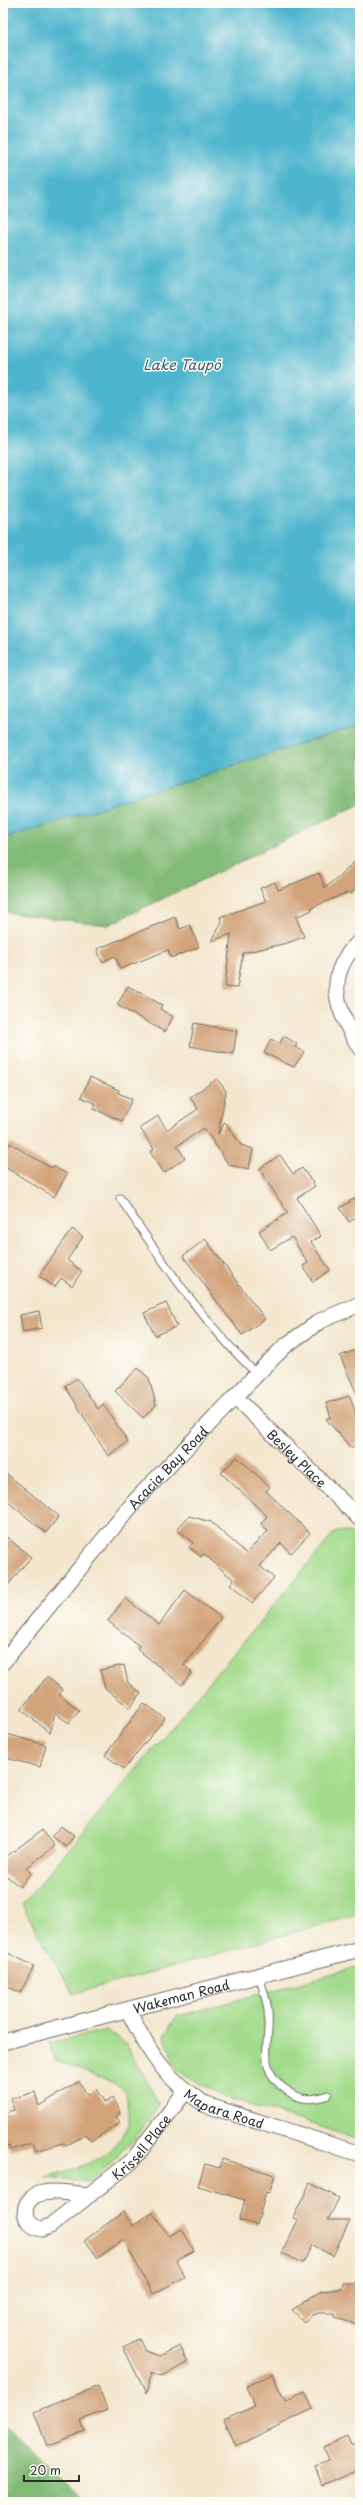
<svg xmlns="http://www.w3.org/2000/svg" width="363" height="2505" font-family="'Playpen Sans',sans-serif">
<rect width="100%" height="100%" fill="#fdfcf7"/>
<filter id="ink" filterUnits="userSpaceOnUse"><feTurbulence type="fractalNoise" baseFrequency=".025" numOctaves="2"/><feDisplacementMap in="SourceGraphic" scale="8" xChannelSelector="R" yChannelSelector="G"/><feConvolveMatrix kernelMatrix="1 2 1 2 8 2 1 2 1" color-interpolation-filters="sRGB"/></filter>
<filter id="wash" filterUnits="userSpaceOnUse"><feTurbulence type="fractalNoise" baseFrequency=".012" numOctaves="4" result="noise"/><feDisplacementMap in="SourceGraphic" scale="16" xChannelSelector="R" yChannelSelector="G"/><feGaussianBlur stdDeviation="0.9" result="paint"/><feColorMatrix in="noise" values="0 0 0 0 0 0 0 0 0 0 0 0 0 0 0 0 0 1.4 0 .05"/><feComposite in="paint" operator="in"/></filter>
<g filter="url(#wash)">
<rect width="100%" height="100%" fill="#f3e6cd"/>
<g fill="#a3db8c" stroke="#67835c">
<polygon points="336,1531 352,1533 360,1542 360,1914 73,1994 22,1905"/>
<polygon points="360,1967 360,2139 224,2097 177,2070 164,2036 177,2016"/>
<path d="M107 2030 126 2044 159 2103C141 2135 118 2158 89 2182L47 2178C78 2168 118 2158 128 2123 131 2115 127 2100 126 2092L114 2083 55 2060 49 2043Z"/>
</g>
<g fill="#82bb78" stroke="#567352">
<polygon points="360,725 360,804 108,925 3,912 3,839"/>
<polygon points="3,2425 85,2502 3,2502"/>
</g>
<polygon fill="#4eb5cd" stroke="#3c707c" points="3,3 360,3 360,725 3,839"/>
<g id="blocks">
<g fill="#d3a47b">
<polygon points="360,857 360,885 350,894 348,892 311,908 312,910 296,917 304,937 287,943 243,953 237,988 225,987 231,934 212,941 222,922 220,917 266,901 260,888 275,882 278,890 319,873 325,888"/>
<polygon points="175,917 180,929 190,925 199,947 171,958 168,950 120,969 115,956 102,962 97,949"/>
<polygon points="128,986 162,1005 160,1009 173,1017 165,1032 117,1005"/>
<polygon points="194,1023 237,1031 233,1054 190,1046"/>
<polygon points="284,1036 297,1044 295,1047 304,1052 294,1067 264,1053 271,1039 279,1044"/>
<polygon points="90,1077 119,1090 118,1093 132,1099 122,1121 94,1109 96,1104 81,1097"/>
<polygon points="217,1079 226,1091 218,1134 225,1122 241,1145 253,1149 249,1169 229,1165 204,1128 177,1146 185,1158 164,1173 150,1152 154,1149 140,1128 158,1116 167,1130 198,1109 190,1097"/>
<polygon points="10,1143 51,1168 53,1166 67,1174 54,1197 3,1166 3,1154"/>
<polygon points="280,1155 293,1174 302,1168 315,1186 297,1198 321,1236 311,1242 330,1270 313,1282 303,1266 308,1263 292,1237 270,1250 259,1231 288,1213 259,1169"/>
<polygon points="360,1195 360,1215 349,1222 340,1208"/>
<polygon points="72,1229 83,1237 67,1260 82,1271 72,1286 61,1278 55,1287 39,1276"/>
<polygon points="205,1239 265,1319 242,1335 183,1256"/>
<polygon points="166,1303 177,1326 155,1336 144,1313"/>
<polygon points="39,1311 42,1328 23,1332 20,1315"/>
<polygon points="360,1348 360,1401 340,1356"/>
<polygon points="138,1368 149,1378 156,1405 143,1418 115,1391"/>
<polygon points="77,1378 98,1409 103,1404 128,1442 108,1456 65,1386"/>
<polygon points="350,1396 356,1415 360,1420 360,1440 351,1448 326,1419 331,1417 326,1403"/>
<polygon points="237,1457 270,1487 266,1491 310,1533 291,1553 281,1543 260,1566 274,1578 252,1603 230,1584 234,1580 204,1554 201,1557 189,1547 193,1543 177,1529 189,1516 211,1522 246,1553 268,1531 261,1523 267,1516 221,1473"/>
<polygon points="3,1471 59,1516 46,1533 3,1498"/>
<polygon points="3,1534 31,1557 3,1591"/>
<polygon points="185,1590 221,1618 184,1665 192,1672 182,1685 137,1649 139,1646 108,1621 125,1598 159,1625"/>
<polygon points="124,1665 128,1683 141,1693 130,1708 105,1688 100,1670"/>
<polygon points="47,1677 63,1690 59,1694 79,1710 69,1723 55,1713 50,1733 21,1709"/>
<polygon points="144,1703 165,1718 124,1769 105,1755"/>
<polygon points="3,1733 46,1745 40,1767 3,1757"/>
<polygon points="61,1826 74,1836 66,1847 52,1836"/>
<polygon points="42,1830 55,1846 26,1868 31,1873 20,1887 3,1873 3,1859"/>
<polygon points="8,1953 34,1966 20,1993 3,1984 3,1964"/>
<polygon points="79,2081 87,2095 96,2089 105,2103 113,2098 121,2112 116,2116 120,2123 91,2141 86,2134 66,2146 63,2143 35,2151 32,2143 10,2150 9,2146 3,2148 3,2113 14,2110 11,2099 35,2092 39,2106"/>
<polygon points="222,2159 275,2175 269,2193 266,2192 257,2225 239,2220 245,2200 198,2186 205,2164 219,2168"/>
<polygon points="310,2183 339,2198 328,2220 350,2220 333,2256 312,2245 303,2263 282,2253 298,2220 293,2218"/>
<polygon points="123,2212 133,2226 152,2212 169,2236 182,2229 194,2251 176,2260 185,2277 153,2294 123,2239 98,2258 85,2240"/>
<polygon points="343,2283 360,2283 360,2326 335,2317 335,2313 318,2313 312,2315 304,2322 292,2310 320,2291 342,2289"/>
<polygon points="139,2339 145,2351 159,2356 180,2346 188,2363 162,2376 152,2372 146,2393 123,2347"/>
<polygon points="272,2374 285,2401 305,2392 313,2409 236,2446 224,2420 255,2406 246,2387"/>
<polygon points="98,2386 107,2410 81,2420 85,2431 47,2446 34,2412"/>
<polygon points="347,2437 351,2446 360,2443 360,2469 322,2485 315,2466 328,2461 323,2447"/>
</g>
</g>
</g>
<g filter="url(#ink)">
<use href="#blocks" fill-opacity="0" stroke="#716c64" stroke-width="1"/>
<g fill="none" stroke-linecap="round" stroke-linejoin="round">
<g stroke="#716c64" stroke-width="9">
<g id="service">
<path d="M120 1198C161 1259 203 1323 257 1374"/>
<path d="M259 1975C262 1987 267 2000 268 2011 271 2046 254 2068 289 2092 301 2101 315 2100 328 2095"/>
</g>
</g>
<g stroke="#716c64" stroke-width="17">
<g id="minor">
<path d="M360 941C322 976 337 1011 360 1048"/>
<path id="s1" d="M235 1397 360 1519"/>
<path id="s2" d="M3 1662 135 1501 257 1374 285 1346 320 1321 360 1304"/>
<path id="s3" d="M128 2010C149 2053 165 2079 206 2105L360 2154"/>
<path id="s4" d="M3 2042 360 1949"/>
<path id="s5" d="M90 2195C75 2194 57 2190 43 2193 20 2197 19 2225 42 2229L50 2226 132 2161 185 2092"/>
</g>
</g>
<use href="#service" stroke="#fff" stroke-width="7"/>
<use href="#minor" stroke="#fff" stroke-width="15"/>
</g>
</g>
<g text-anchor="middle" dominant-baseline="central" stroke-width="3" stroke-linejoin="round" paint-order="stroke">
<g font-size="13" fill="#2b2b2b" stroke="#fdfcf7">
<text stroke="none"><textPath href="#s1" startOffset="87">Besley Place</textPath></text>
<text stroke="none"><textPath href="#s2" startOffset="255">Acacia Bay Road</textPath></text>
<text stroke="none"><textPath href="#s4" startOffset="184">Wakeman Road</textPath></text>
<text stroke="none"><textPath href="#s3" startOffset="143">Mapara Road</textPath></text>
<text stroke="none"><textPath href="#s5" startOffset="231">Krissell Place</textPath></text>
</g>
<g font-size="14" font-style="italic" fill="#39626c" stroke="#fdfcf7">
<text x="182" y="364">Lake Taupō</text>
</g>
</g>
<rect width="363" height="2505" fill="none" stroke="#fdfcf7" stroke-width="16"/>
<path d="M24 2475v6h55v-6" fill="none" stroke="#2b2b2b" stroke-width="2"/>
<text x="30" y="2475" font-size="12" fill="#2b2b2b" stroke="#fdfcf7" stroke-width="3" paint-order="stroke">20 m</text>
</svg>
